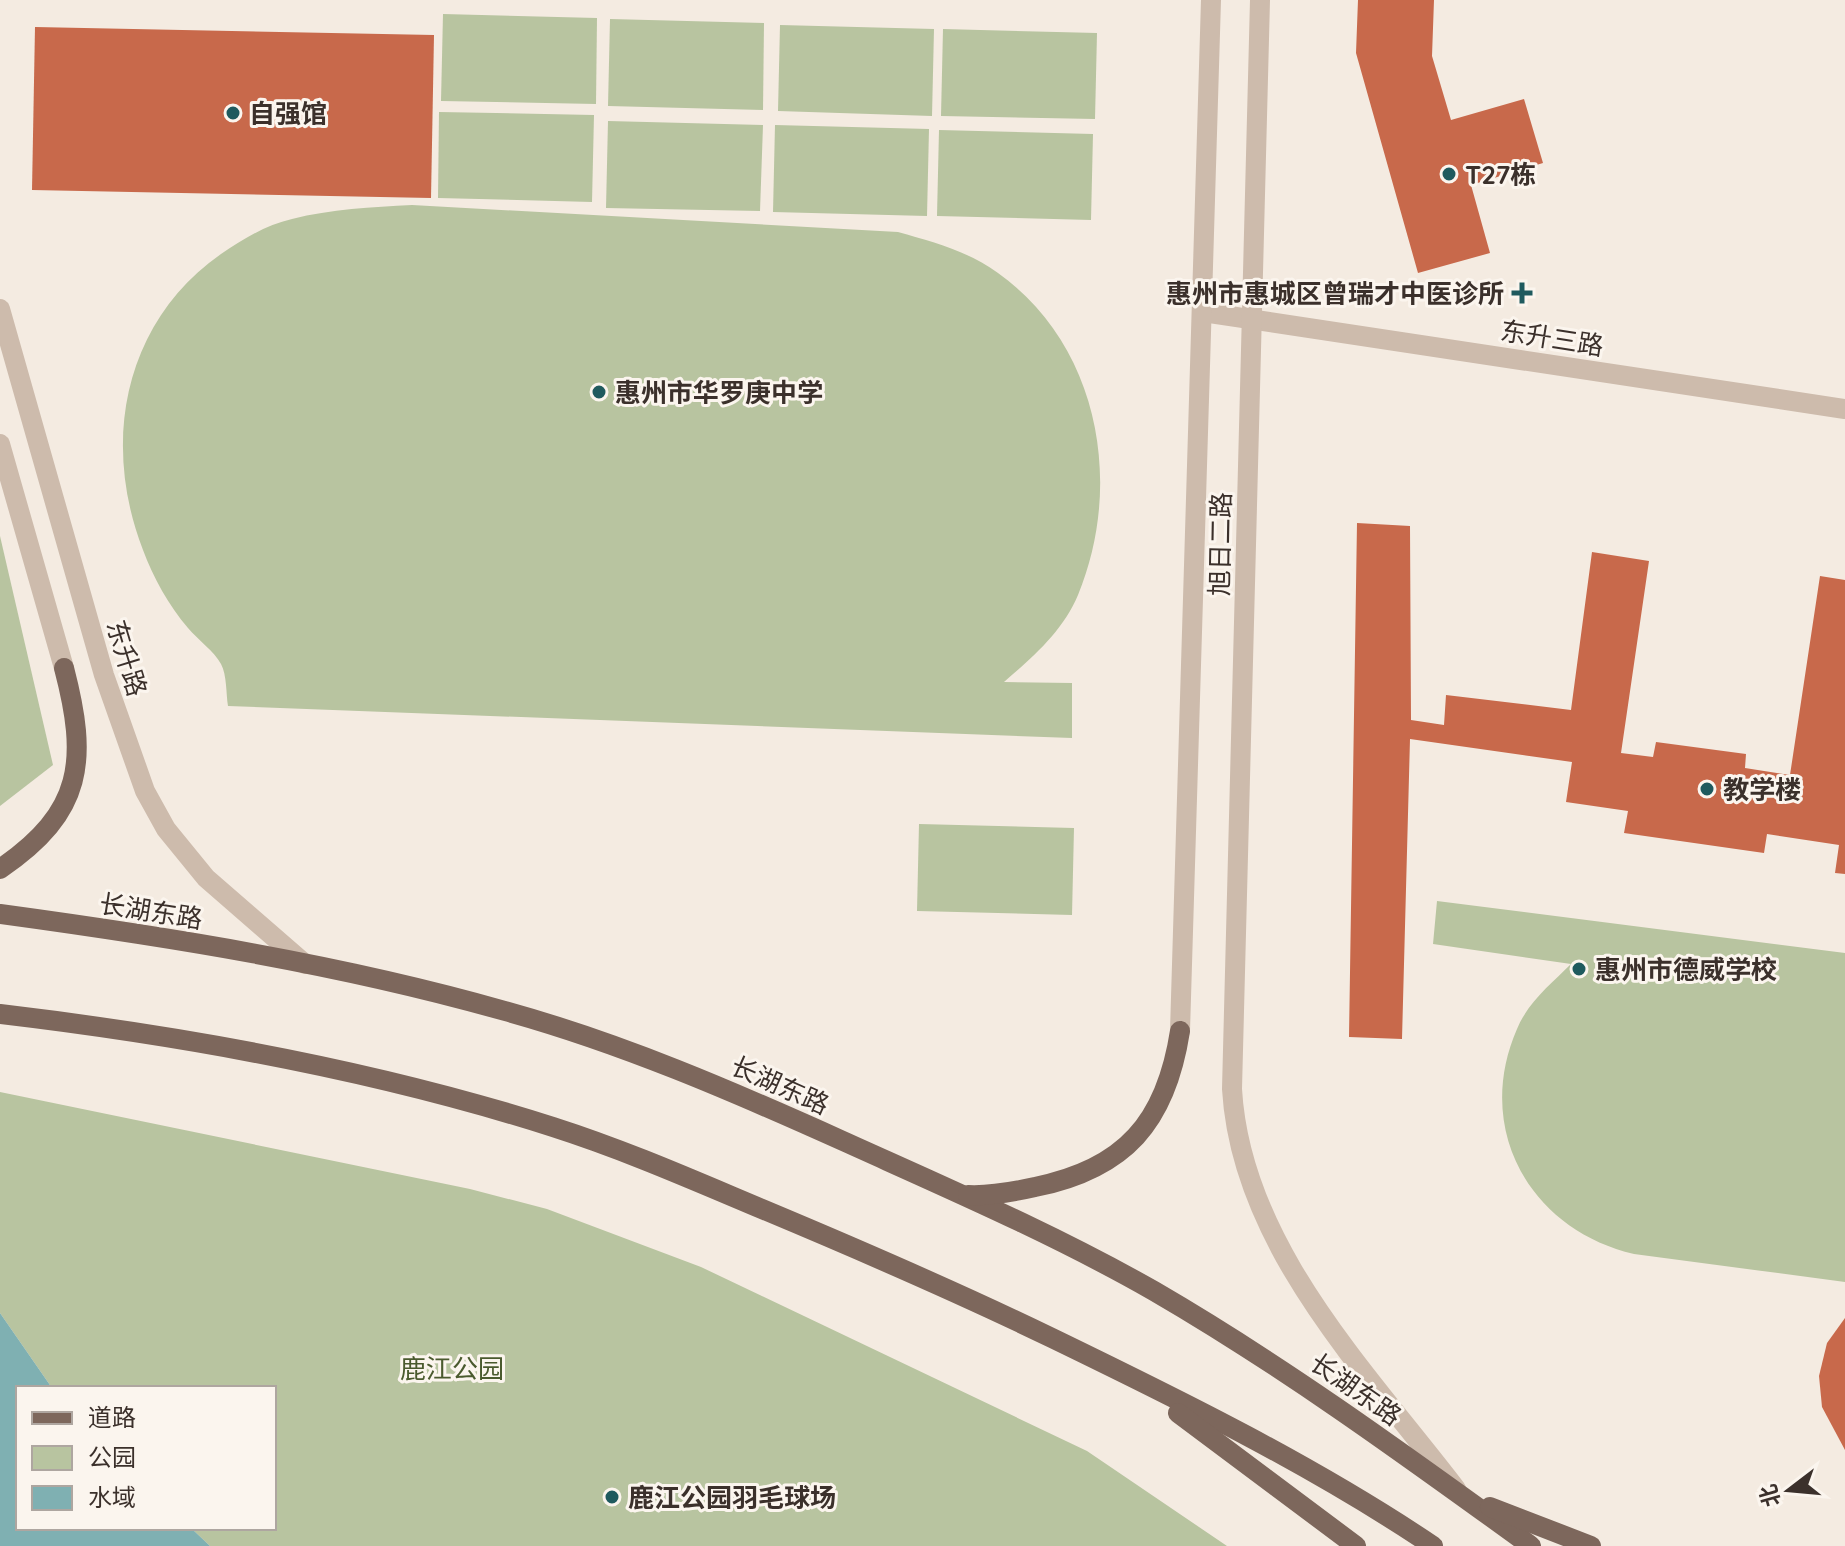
<svg xmlns="http://www.w3.org/2000/svg" width="1845" height="1546" font-family="Quicksand,'Noto Sans SC',sans-serif">
<rect width="100%" height="100%" fill="#f4ebe1"/>
<g fill="#b8c4a0">
<polygon points="443,14 597,18 596,104 441,101"/>
<polygon points="610,19 764,23 763,110 608,106"/>
<polygon points="780,25 934,29 932,116 778,111"/>
<polygon points="943,29 1097,33 1095,119 941,116"/>
<polygon points="439,112 594,115 592,202 438,198"/>
<polygon points="608,121 763,125 760,211 606,208"/>
<polygon points="775,125 929,129 927,216 773,212"/>
<polygon points="939,130 1093,134 1091,220 937,216"/>
<path d="M412 205 898 232C933 242 968 251 998 273 1099 345 1124 483 1078 595 1063 631 1033 657 1004 682L1072 683V738L228 706C226 694 227 675 221 664 214 651 198 640 188 628 169 606 153 577 143 550 101 442 124 322 221 254 243 239 266 225 292 219 331 209 372 207 412 205Z"/>
<polygon points="0,536 53,765 0,806"/>
<polygon points="919,824 1074,828 1072,915 917,911"/>
<path d="M1437 901 1845 953V1282L1634 1254C1531 1230 1473 1130 1517 1029 1528 1002 1551 984 1571 964L1433 944Z"/>
<polygon points="0,1092 470,1189 547,1209 701,1267 1087,1451 1227,1546 210,1546 191,1528 274,1528 274,1388 52,1388 0,1313"/>
</g>
<polygon fill="#7fb0b2" points="0,1313 52,1388 18,1388 18,1528 191,1528 210,1546 0,1546"/>
<g fill="#c8694b">
<polygon points="1358,0 1434,0 1432,56 1451,120 1524,99 1543,163 1471,185 1490,253 1418,273 1356,53"/>
<polygon points="35,27 434,35 431,198 32,190"/>
<polygon points="1357,523 1410,526 1411,720 1444,725 1446,695 1571,710 1592,552 1649,561 1621,753 1653,757 1656,742 1746,754 1745,768 1790,775 1820,576 1845,580 1845,874 1835,873 1839,845 1767,834 1764,853 1624,833 1628,811 1566,802 1572,762 1410,739 1402,1039 1349,1037"/>
<polygon points="1845,1318 1845,1450 1822,1407 1819,1376 1827,1343"/>
</g>
<g fill="none" stroke-linecap="round" stroke-linejoin="round">
<g stroke="#cdbbac" stroke-width="20">
<polyline points="0,309 104,675 145,791 166,829 206,878 305,964"/>
<polyline points="1203,312 1845,409"/>
<polyline points="0,444 64,668"/>
</g>
<g stroke="#cdbbac" stroke-width="20">
<path d="M1260 0 1232 1089C1241 1245 1365 1370 1456 1489"/>
<polyline points="1180,1031 1211,0"/>
</g>
<g stroke="#7d675c" stroke-width="20">
<path d="M0 869C84 812 88 760 64 668"/>
<path d="M0 914C169 937 340 964 505 1011 621 1043 732 1091 843 1141 947 1188 1054 1234 1154 1291 1285 1367 1408 1457 1531 1546"/>
<path d="M0 1014C186 1036 375 1070 553 1127 625 1150 693 1180 762 1209 860 1250 957 1292 1052 1338 1182 1401 1314 1466 1433 1546"/>
<path d="M968 1195C991 1196 1013 1192 1035 1187 1125 1169 1166 1122 1180 1031"/>
<polyline points="1178,1413 1356,1546"/>
<polyline points="1490,1507 1591,1546"/>
</g>
</g>
<g fill="#1f5a5e" stroke="#fbf5ee" stroke-width="3">
<circle cx="233" cy="113" r="8"/>
<circle cx="1449" cy="174" r="8"/>
<path d="M1518 281h8v8h8v8h-8v8h-8v-8h-8v-8h8z"/>
<circle cx="599" cy="392" r="8"/>
<circle cx="1707" cy="789" r="8"/>
<circle cx="1579" cy="969" r="8"/>
<circle cx="612" cy="1497" r="8"/>
</g>
<g text-anchor="middle" dominant-baseline="central" stroke-width="6" stroke-linejoin="round" paint-order="stroke">
<g font-size="26" font-weight="bold" fill="#3b302b" stroke="#fbf5ee" text-anchor="start">
<text x="249" y="113">自强馆</text>
<text x="1465" y="174">T27栋</text>
<text x="1504" y="293" text-anchor="end">惠州市惠城区曾瑞才中医诊所</text>
<text x="615" y="392">惠州市华罗庚中学</text>
<text x="1723" y="789">教学楼</text>
<text x="1595" y="969">惠州市德威学校</text>
<text x="628" y="1497">鹿江公园羽毛球场</text>
</g>
<g font-size="26" fill="#3b302b" stroke="#fbf5ee">
<text transform="translate(1552 338) rotate(9)">东升三路</text>
<text transform="translate(1220 544) rotate(-89)">旭日二路</text>
<text transform="translate(127 658) rotate(73)">东升路</text>
<text transform="translate(151 911) rotate(9)">长湖东路</text>
<text transform="translate(780 1085) rotate(24)">长湖东路</text>
<text transform="translate(1356 1389) rotate(35)">长湖东路</text>
</g>
<g font-size="26" fill="#4a5a2e" stroke="#fbf5ee">
<text x="452" y="1368">鹿江公园</text>
</g>
</g>
<rect x="16" y="1386" width="260" height="144" fill="#fbf5ee" stroke="#aea6a0" stroke-width="2"/>
<rect x="32" y="1412" width="40" height="12" fill="#7d675c" stroke="#aea6a0" stroke-width="2"/>
<text x="88" y="1426" font-size="24" fill="#3b302b">道路</text>
<rect x="32" y="1446" width="40" height="24" fill="#b8c4a0" stroke="#aea6a0" stroke-width="2"/>
<text x="88" y="1466" font-size="24" fill="#3b302b">公园</text>
<rect x="32" y="1486" width="40" height="24" fill="#7fb0b2" stroke="#aea6a0" stroke-width="2"/>
<text x="88" y="1506" font-size="24" fill="#3b302b">水域</text>
<g transform="translate(1789 1490) rotate(254)" stroke="#fbf5ee" stroke-width="6" paint-order="stroke">
<path d="M0-6L14 30L0 20L-14 30Z" fill="#3b302b"/>
<text y="-12" font-size="22" font-weight="bold" text-anchor="middle" fill="#3b302b">北</text>
</g>
</svg>
